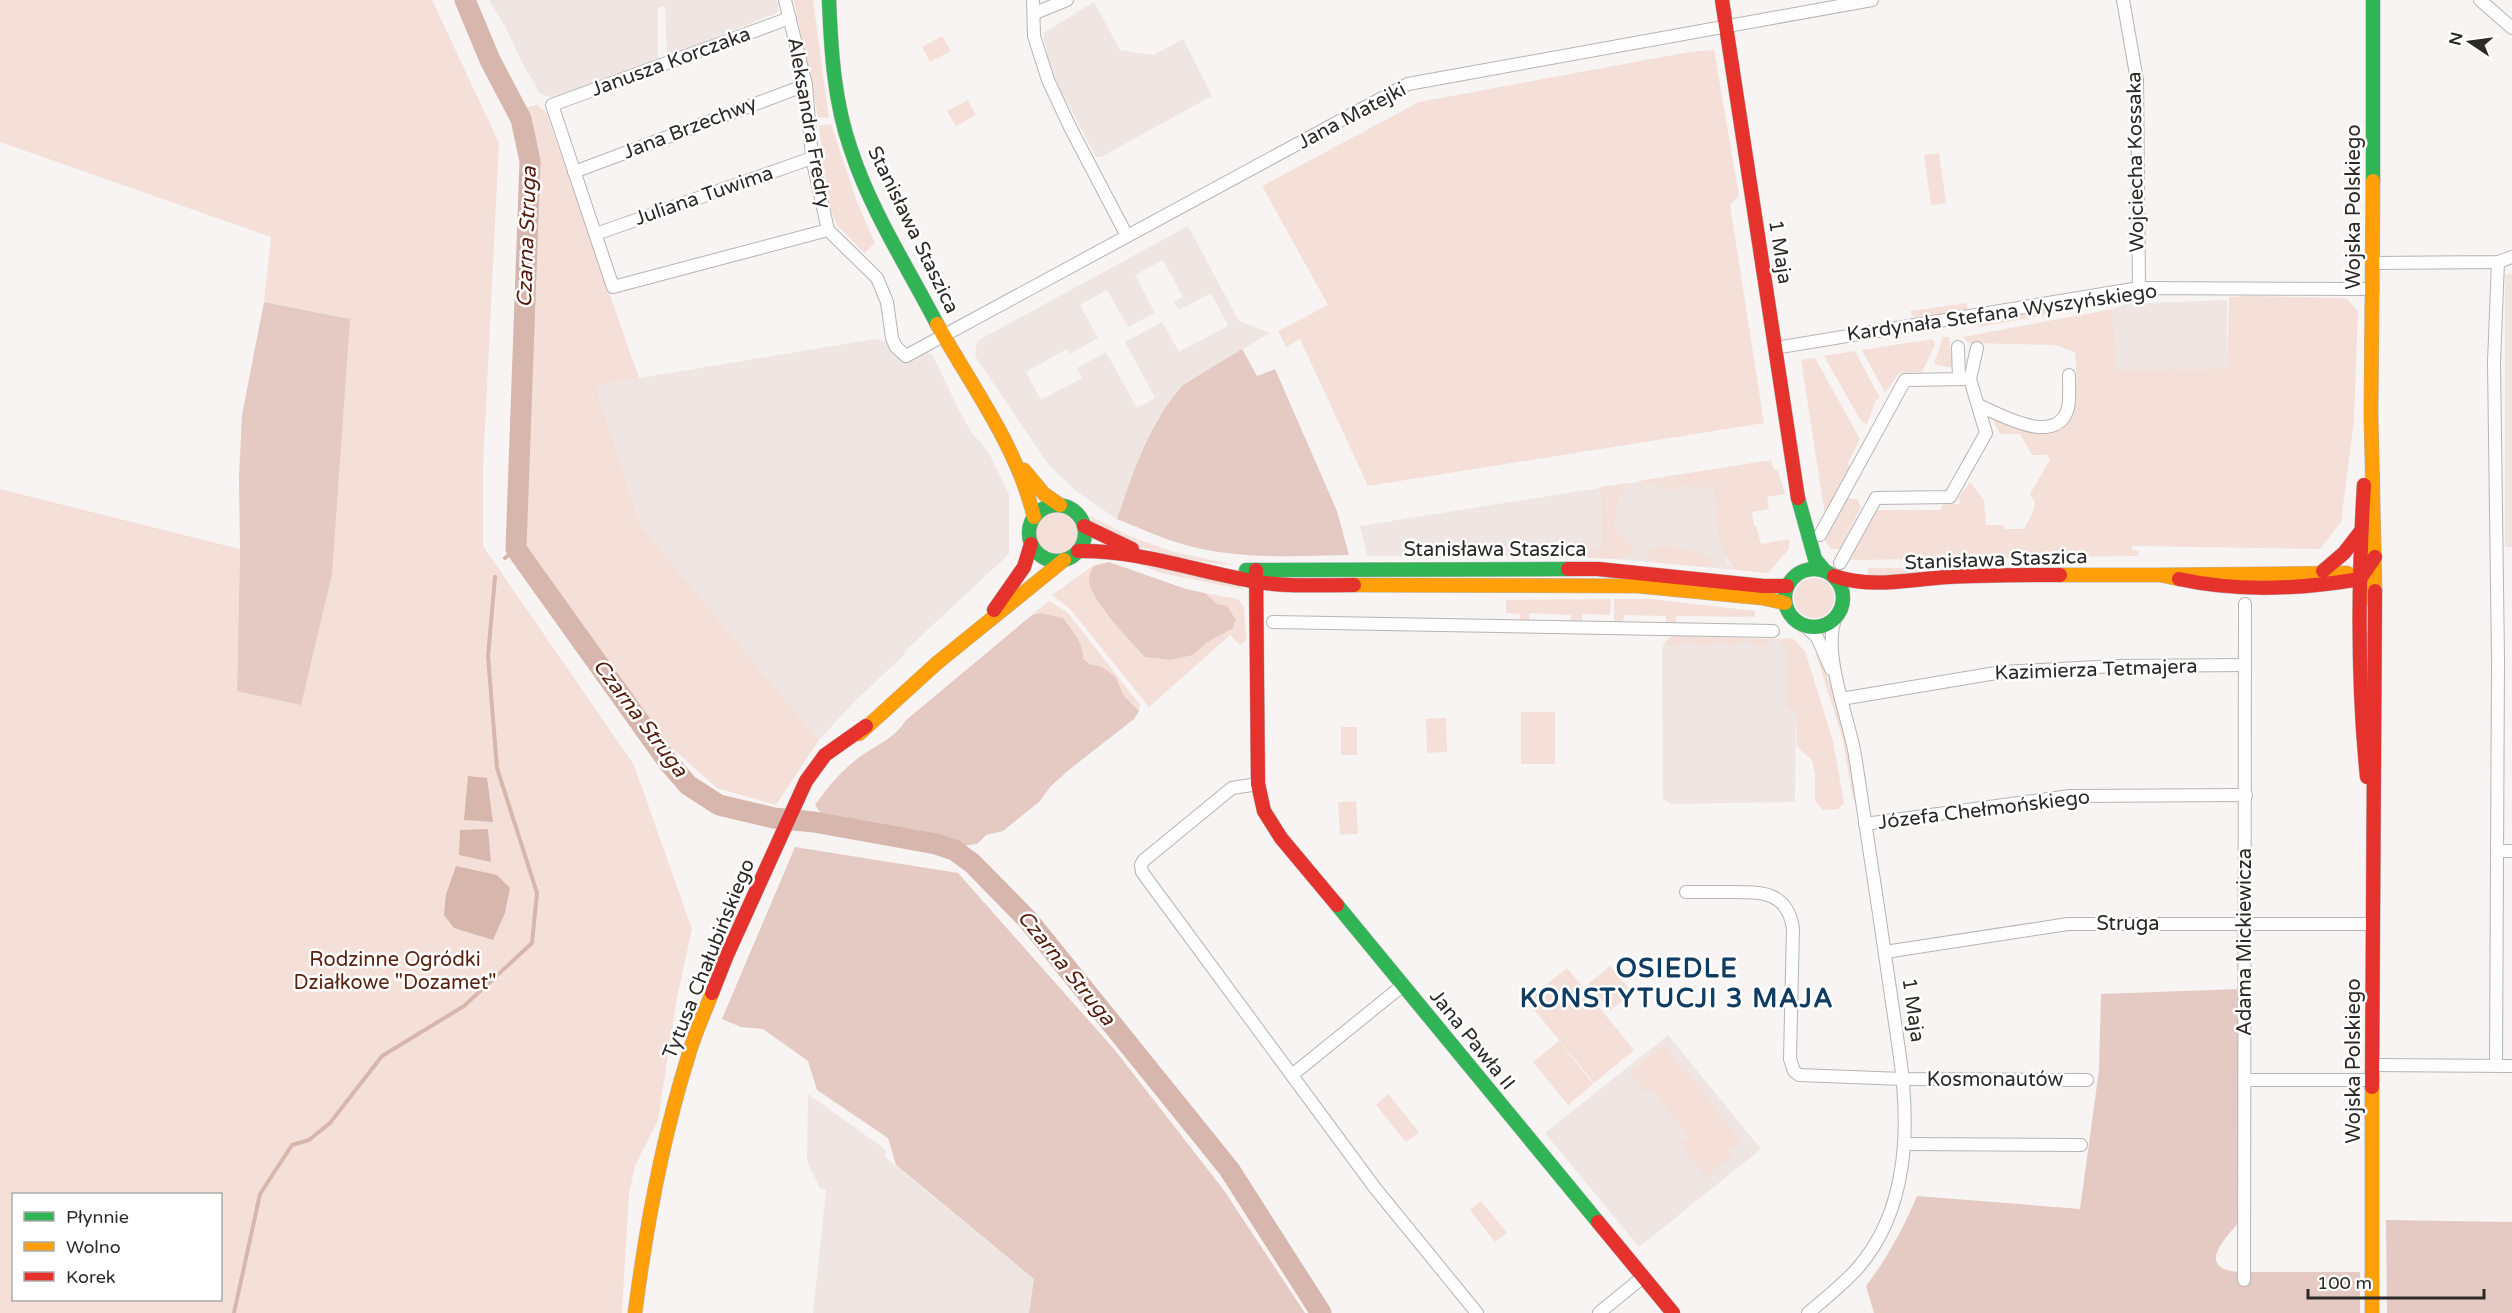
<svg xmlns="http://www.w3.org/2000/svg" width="2512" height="1313" font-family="'Varela Round',sans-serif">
<rect width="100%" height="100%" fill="#f7f4f3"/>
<g fill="#efe6e3" fill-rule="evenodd">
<polygon points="489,0 776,0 779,3 777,13 667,56 665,6 658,8 658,61 555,98 540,94 522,62 506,28"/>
<polygon points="1094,2 1120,50 1153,55 1183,39 1212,96 1101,157 1096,157 1057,83 1048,58 1043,33"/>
<path d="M1188 226 1239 321 1270 333 1183 385 1155 423 1142 450 1117 519 1076 491 1048 464 975 356 977 341ZM1163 260 1183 297 1174 302 1179 310 1211 293 1228 326 1179 352 1162 322 1125 342 1155 398 1137 408 1106 352 1077 368 1082 378 1041 400 1026 372 1067 349 1070 354 1098 338 1080 305 1107 290 1128 327 1155 313 1135 275Z"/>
<polygon points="2512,273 2512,547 2505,547 2505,275"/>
<polygon points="2227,300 2227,368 2114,370 2112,309 2125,304"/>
<polygon points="875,339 932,354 961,414 972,433 988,451 1009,494 1009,554 906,650 904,655 855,701 819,740 640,525 597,389 600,385 639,378"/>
<polygon points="1712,470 1727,562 1736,570 1603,558 1367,556 1360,526"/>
<polygon points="1672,636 1781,639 1787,646 1787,707 1796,711 1795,802 1671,804 1663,799 1662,652 1664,643"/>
<polygon points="1668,1035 1761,1149 1639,1247 1545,1133"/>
<polygon points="808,1094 886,1150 885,1157 1034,1279 1081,1313 813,1313 826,1190 820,1188 807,1161"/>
</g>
<g fill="#f5e0d9" fill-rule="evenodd">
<path d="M0 0H432L499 143 483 468V546L634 765 692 929 677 998 658 1120 635 1166 629 1194 622 1313H0V489L240 549 237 690 350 319 264 302 271 237 0 142ZM14 1194H220V1300H14Z"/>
<polygon points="794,0 813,0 829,118 818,117"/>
<polygon points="942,36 951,51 930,62 922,47"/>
<polygon points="1714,50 1739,196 1730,205 1764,423 1368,486 1300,339 1286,347 1278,331 1328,305 1262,186 1419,102 1689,52"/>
<polygon points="968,100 976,115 956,126 947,111"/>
<polygon points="537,105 546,112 639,378 600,385 597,389 640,525 819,740 776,805 717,788 674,750 521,550 525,386 535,161 524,108"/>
<polygon points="831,124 857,202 875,243 864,253 837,225 828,203 819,126"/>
<polygon points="1939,153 1946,203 1931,205 1924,155"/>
<polygon points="2248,296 2346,298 2358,311 2354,419 2341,522 2320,549 2132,546 2132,550 2139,551 2137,556 1850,560 1876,510 1940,510 1943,504 1960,504 1959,497 1970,482 1984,500 1986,525 2003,525 2005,529 2024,529 2033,512 2035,502 2030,494 2050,459 2047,455 2032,455 2020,434 2000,434 1990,414 2024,430 2066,420 2073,382 2077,381 2075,352 2055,345 1969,343 1963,337 2112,309 2117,370 2227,368 2229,297"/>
<polygon points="2108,298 2100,305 1978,327 1978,320"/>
<polygon points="1967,303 1967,310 1914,319 1910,311"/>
<polygon points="1943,337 1949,337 1953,368 1934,364"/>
<polygon points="1933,339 1935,345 1922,372 1899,373 1885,393 1862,350"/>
<polygon points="1855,351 1880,398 1876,400 1867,424 1861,421 1824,356"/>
<polygon points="1815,358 1860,439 1848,463 1851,470 1825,515 1801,360"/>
<path d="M1771 460 1773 468 1778 471 1785 494 1767 497 1769 509 1752 512 1754 526H1756L1761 544 1789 539V549L1768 573 1736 570C1714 549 1717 510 1713 482L1705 490 1679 485 1677 491 1638 481Z"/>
<polygon points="1629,483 1619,497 1614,528 1634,548 1631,554 1623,555 1618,559 1588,558 1579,549 1585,541 1593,548 1602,550 1601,487"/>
<polygon points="1847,498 1857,499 1861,507 1840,549 1831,549 1824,539"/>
<circle cx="1057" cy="533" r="21"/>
<path d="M1088 515 1134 538 1174 552 1235 565C1201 564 1105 546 1088 515Z"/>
<polygon points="1665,545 1704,554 1713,562 1705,567 1653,562 1646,554 1653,548"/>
<polygon points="1125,559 1235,583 1245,590 1161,573"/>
<polygon points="1093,566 1089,579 1094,595 1105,612 1116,623 1193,655 1206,643 1232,629 1217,605 1205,593 1238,599 1244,608 1246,640 1240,645 1230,635 1149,707 1071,610 1052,595"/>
<polygon points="1985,567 1868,579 1868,568"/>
<circle cx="1814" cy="598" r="20"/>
<polygon points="1611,599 1610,615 1582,614 1582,623 1571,623 1571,615 1529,613 1529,622 1519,622 1520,614 1506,613 1506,600"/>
<polygon points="1614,599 1652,599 1755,611 1755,617 1676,616 1676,625 1666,625 1666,616 1624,615 1623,623 1614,623"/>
<polygon points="1049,601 1068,613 1140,705 1139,711 1124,696 1115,676 1102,667 1090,664 1083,659 1079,642 1063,618 1041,613 1032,615"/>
<polygon points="1672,636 1766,639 1768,643 1765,646 1753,646 1750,642 1740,641 1738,646 1724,646 1722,642 1713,642 1710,646 1696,646 1693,641 1684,642 1681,646 1667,646 1666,641"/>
<polygon points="1792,638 1805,651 1833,741 1844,803 1838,809 1823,810 1815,801 1815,774 1812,760 1797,747 1796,711 1787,708 1787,646 1780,646 1778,643 1781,639"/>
<path d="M1819 653C1832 690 1862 764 1853 801L1843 740 1816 654Z"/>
<rect x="1521" y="712" width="34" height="52"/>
<polygon points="1446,718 1447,752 1427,753 1426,719"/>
<rect x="1341" y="727" width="16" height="28"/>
<polygon points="1356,801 1358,834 1340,835 1338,802"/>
<polygon points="1610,966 1632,992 1610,1011 1588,984"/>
<polygon points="1567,968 1634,1050 1594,1083 1527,1001"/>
<polygon points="1559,1041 1593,1084 1568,1105 1533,1062"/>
<polygon points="1664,1045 1685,1073 1688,1071 1741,1142 1728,1151 1732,1156 1706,1177 1680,1144 1689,1137 1651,1089 1645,1093 1630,1072"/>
<polygon points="1388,1094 1419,1132 1406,1142 1376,1105"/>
<polygon points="1481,1201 1507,1233 1495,1242 1470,1210"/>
</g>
<g fill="#e4cac2">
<polygon points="264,302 350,319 332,574 301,705 237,691 240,549 239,477 242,415"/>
<path d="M1242 349 1257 376 1275 369 1337 511 1349 555C1294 556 1236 560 1182 544 1160 538 1138 527 1117 519 1134 471 1148 424 1183 385Z"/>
<path d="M1109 562 1186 589 1205 593 1217 604 1227 606 1236 620 1232 629 1206 643 1193 655 1170 660 1145 657C1131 641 1090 601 1089 580 1089 576 1092 570 1093 566Z"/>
<path d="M1041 613 1063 618C1072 630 1084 644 1083 659L1090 664 1102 667 1115 676 1124 696 1139 711 1134 719 1070 769 1051 786 1039 802 1013 823 1003 831 986 835 977 844 963 846 944 839 864 826 822 815 815 805C827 788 840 772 857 759 872 747 896 738 905 721L1032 615Z"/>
<polygon points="795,847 958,873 1114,1049 1223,1189 1305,1313 1029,1313 1034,1279 896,1165 888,1138 817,1090 808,1061 763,1029 741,1027 722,1019"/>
<path d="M2239 989V1222C2225 1239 2196 1267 2237 1272H2360V1313H1874L1866 1286C1888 1257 1903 1229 1917 1196L2080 1209 2099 1070 2101 994Z"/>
<polygon points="2386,1220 2512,1222 2512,1313 2387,1313"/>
</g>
<g fill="#d7b7ad">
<polygon points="468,776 487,778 493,822 464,820"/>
<polygon points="488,829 491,862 459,855 460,830"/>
<polygon points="456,866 497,875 510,888 505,913 493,940 454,928 444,915 446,894"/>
</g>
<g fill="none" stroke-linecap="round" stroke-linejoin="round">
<g stroke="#d7b7ad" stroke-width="4">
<polyline points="505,558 516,549"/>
<polyline points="234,1313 260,1194 292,1145 309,1140 330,1123 382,1056 464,1006 532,943 537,893 497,768 488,656 495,577"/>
</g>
<polyline stroke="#d7b7ad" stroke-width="21" points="465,0 490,60 521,119 530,161 516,549 669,763 688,785 719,805 774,818 814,822 936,844 954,850 972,863 1028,920 1229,1169 1321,1313"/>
<g stroke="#b6b4b4" stroke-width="14">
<g id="street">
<polyline points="785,0 806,85 812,158 828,230 877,278 887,302 892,338 896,347 906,356 1408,84 1872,0"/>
<polyline points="1033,0 1034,36 1048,80 1070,127 1127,236"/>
<polyline points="2123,0 2137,80 2139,288"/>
<polyline points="2480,0 2512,28"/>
<polyline points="1035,13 1067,0"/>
<polyline points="790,18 552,105 613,287 828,230"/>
<polyline points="574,172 806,85"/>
<polyline points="596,234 812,158"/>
<polyline points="2373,263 2498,262 2512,257"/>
<polyline points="1958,347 1959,379"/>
<polyline points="1775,348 2139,288 2373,289"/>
<path d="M1978 405C1999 414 2057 448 2068 408 2070 398 2069 385 2069 375"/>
<polyline points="1820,535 1905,380 1970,379"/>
<polyline points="1840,563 1876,498 1950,497 1986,433 1970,379 1977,348"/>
<polyline points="1273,622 1773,631"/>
<polyline points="1805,626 1817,637 1831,669"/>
<polyline points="1841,699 2002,672 2115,666 2245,665"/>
<polyline points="1258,784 1232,788 1143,861 1141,865 1142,872 1375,1188 1477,1313"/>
<polyline points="1865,824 2070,796 2246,795"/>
<polyline points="2497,851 2512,851"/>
<path d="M1686 892C1702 892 1718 892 1733 892 1763 892 1787 892 1793 928L1790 1059 1794 1071 1799 1075 1903 1079 2087 1080"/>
<polyline points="1885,952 2068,924 2373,924"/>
<polyline points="2373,1065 2512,1066"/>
<polyline points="2496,1066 2498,659 2494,362 2498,262"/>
<polyline points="1292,1075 1402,986"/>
<polyline points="2244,1080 2373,1080"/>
<polyline points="1904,1144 2081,1145"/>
<polyline points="2244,1280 2245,604"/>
<polyline points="1599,1313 1643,1277"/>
<path d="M1808 1313C1825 1299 1841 1286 1856 1270 1908 1212 1910 1130 1900 1057 1885 956 1871 856 1855 755 1849 719 1821 651 1836 617"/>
</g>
</g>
<g stroke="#b6b4b4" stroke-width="15">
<g id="fast">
<path d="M829 0C831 50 834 102 851 150 871 211 908 268 937 324"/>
<polyline points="2373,0 2373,181"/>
<polyline points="1798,498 1815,559 1825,571"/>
<circle cx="1057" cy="533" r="28"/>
<circle cx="1814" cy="598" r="29"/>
<polyline points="1246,570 1568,569"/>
<polyline points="1337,905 1598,1222"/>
</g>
</g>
<g stroke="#b6b4b4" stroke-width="15">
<g id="slow">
<polyline points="2373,181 2371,415 2375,591"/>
<path d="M937 324C972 387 1017 446 1034 517"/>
<polyline points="1024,470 1044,494 1060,505"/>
<polyline points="2060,575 2160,575"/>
<polyline points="2179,579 2160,575 2347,573 2360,579 2374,603"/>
<polyline points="1354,585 1638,586 1762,598 1785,603"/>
<polyline points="859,734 937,663 1064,560"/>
<path d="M635 1313C646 1227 662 1140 688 1057 694 1035 704 1014 712 993"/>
<polyline points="2372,1313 2372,1087"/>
</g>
</g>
<g stroke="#b6b4b4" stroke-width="15">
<g id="jam">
<polyline points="1722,0 1798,498"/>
<path d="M2364 485C2358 583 2357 680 2367 777"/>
<polyline points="1084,526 1132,549"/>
<path d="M1078 551C1140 550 1197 572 1258 582 1289 587 1322 585 1354 585"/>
<polyline points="1568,569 1598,569 1763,586 1787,586"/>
<polyline points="1256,570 1258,784 1264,811 1281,838 1337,905"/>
<polyline points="2323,571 2344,553 2361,531"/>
<path d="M1834 576C1873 589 1909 579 1949 577 1986 575 2023 575 2060 575"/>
<path d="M2179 579C2238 592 2301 589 2360 579L2375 557"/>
<polyline points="994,610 1024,567 1031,544"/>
<polyline points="712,993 727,955 806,781 825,755 866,726"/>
<polyline points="2372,1087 2375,591"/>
<polyline points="1598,1222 1673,1313"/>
</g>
</g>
<use href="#street" stroke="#fefdfd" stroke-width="12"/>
<use href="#fast" stroke="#30b455" stroke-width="14"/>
<use href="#slow" stroke="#ff9f0a" stroke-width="14"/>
<use href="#jam" stroke="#e5322d" stroke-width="14"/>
</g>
<g text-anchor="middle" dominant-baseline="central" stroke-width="5" stroke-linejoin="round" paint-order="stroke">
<g font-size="20" fill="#2c2a29" stroke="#fff">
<text transform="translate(671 62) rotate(-20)">Janusza Korczaka</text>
<text transform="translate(1352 116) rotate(-28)">Jana Matejki</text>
<text transform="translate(809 123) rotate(80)">Aleksandra Fredry</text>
<text transform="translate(690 128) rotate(-21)">Jana Brzechwy</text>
<text transform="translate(2136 162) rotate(-91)">Wojciecha Kossaka</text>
<text transform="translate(704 196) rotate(-19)">Juliana Tuwima</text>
<text transform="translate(2354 207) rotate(-90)">Wojska Polskiego</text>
<text transform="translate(913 230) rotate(64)">Stanisława Staszica</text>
<text transform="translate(1780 252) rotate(81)">1 Maja</text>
<text transform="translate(2002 313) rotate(-8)">Kardynała Stefana Wyszyńskiego</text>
<text x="1495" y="550">Stanisława Staszica</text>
<text transform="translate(1996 560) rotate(-2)">Stanisława Staszica</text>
<text transform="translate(2096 670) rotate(-2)">Kazimierza Tetmajera</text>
<text transform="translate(1984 810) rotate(-7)">Józefa Chełmońskiego</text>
<text x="2128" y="924">Struga</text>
<text transform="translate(2245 942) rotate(-90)">Adama Mickiewicza</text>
<text transform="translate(709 959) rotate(-68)">Tytusa Chałubińskiego</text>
<text transform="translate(1913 1010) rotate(82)">1 Maja</text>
<text transform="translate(1472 1040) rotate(51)">Jana Pawła II</text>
<text transform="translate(2354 1061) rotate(-90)">Wojska Polskiego</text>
<text x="1995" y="1080">Kosmonautów</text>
</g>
<g font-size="20" fill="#592210" stroke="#fff">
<text x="395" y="960">Rodzinne Ogródki<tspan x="395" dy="23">Działkowe "Dozamet"</tspan></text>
</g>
<g font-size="21" font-style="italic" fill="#541d0b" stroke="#fff">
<text transform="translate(527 237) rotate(-88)">Czarna Struga</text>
<text transform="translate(640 718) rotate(53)">Czarna Struga</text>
<text transform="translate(1066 968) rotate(51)">Czarna Struga</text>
</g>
<g font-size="26" font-weight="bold" letter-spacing="1.5" fill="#0f3c60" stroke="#fff">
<text x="1677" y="968">OSIEDLE<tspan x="1677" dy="30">KONSTYTUCJI 3 MAJA</tspan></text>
</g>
</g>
<rect x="12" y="1193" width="210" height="108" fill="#ffffff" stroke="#abaaa9" stroke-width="1.5"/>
<rect x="24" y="1212" width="30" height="9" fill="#30b455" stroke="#abaaa9" stroke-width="1.5"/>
<text x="66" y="1223" font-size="18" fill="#2c2a29">Płynnie</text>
<rect x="24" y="1242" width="30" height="9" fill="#ff9f0a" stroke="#abaaa9" stroke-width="1.5"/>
<text x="66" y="1253" font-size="18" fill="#2c2a29">Wolno</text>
<rect x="24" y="1272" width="30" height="9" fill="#e5322d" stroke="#abaaa9" stroke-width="1.5"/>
<text x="66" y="1283" font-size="18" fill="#2c2a29">Korek</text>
<g transform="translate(2470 42) rotate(283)" stroke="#ffffff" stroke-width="4.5" paint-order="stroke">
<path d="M0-4.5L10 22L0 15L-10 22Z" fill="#2c2a29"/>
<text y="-9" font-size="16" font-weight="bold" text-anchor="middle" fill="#2c2a29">N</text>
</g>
<path d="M2308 1289v9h176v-9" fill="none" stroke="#2c2a29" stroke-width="3"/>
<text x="2317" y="1289" font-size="18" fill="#2c2a29" stroke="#ffffff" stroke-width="4.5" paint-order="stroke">100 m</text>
</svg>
